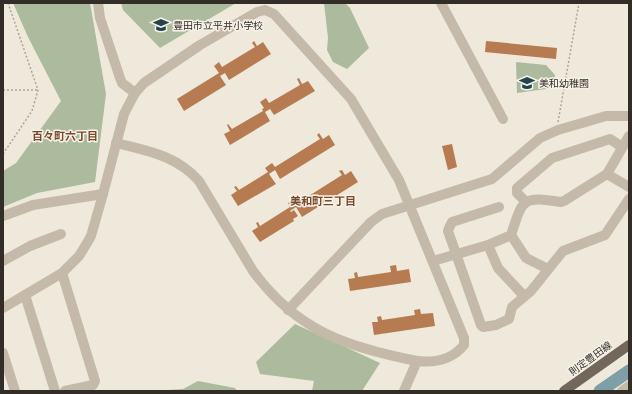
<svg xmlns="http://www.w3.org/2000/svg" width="632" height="394" font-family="Barlow,'Noto Sans JP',sans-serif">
<rect width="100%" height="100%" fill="#eee9db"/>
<g fill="#acbb9d">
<polygon points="13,3 90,3 106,94 95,182 37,193 3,207 3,171 16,163 61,101 28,37"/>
<polygon points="121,3 236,3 160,48 123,10"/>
<polygon points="324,3 345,3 350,8 369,48 347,69 333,62 327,50 328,38"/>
<polygon points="516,62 546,65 555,75 553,88 517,93"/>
<polygon points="295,324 380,363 362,391 312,391 314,381 260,374 256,362"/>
<polygon points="198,381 235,388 237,391 151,391 183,389"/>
</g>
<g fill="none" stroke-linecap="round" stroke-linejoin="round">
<polyline stroke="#7e9fa8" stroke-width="13" points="600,391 629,371"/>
</g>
<g fill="#b77b51">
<polygon points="254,41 257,46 263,42 271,54 229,80 225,73 220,76 226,85 184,111 177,99 219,73 214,66 219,62 222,67 255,47 252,43"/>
<polygon points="486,41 557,48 556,59 485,52"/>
<polygon points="299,78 302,84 308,81 315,91 274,115 270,109 265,112 270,121 230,145 224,134 230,131 227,125 228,124 232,129 263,111 262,109 264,108 260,102 266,98 269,103 300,85 297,79"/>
<polygon points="319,133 323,139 329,135 335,145 280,179 275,170 269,174 276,184 238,206 231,195 237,191 234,187 236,186 239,190 268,172 265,168 272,163 275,167 320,139 317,135"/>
<polygon points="452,144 457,167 448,170 442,146"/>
<polygon points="342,170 345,175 351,171 358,182 302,217 296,207 290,211 291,212 294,210 298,216 293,219 294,221 260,242 252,231 258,227 256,223 258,222 260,226 290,207 288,203 294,200 296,204 342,175 339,171"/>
<polygon points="396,265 397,271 409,269 411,282 350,291 348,279 355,278 354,273 357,272 358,277 391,272 390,266"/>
<polygon points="420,309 421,314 433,313 435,326 374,335 372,322 378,322 377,317 381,316 382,320 415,315 414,310"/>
</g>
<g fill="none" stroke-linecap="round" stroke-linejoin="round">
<g stroke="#b0a593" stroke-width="1.5" stroke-dasharray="2 2" stroke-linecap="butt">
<polyline points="3,90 38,90"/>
<polyline points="558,122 579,3"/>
<polyline points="3,154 32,111 38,90 8,3"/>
</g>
<g stroke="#c5baa9" stroke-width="10">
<polyline points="98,3 100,18 120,78 122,83 135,93"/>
<polyline points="441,3 503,119"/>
<path d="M116 143C147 151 176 155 199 181L253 271C297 331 346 347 417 361"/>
<polyline points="607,174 629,187"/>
<polyline points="526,202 517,193 517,188 552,158 610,139 622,147"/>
<polyline points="499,207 452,222 449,228 448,231 481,325 483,327 496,325 509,319 512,307 531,291 563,251 605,235 629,199"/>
<polyline points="3,216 33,205 103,194"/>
<polyline points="511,235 526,258 548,269"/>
<polyline points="488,245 498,268 524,296"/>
<polyline points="3,261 30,246 61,234"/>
<path d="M433 261 488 245 511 235C523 199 521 196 561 202L564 201 607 174 629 136"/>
<polyline points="62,273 95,381 93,385 65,391"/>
<polyline points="25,295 55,391"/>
<path d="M3 308 62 273 79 256 87 243 91 236 103 194 124 114 135 93 144 83 200 45 257 12 265 10 274 14 351 99 399 180 464 338V345C452 360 435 363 417 361L404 391"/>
<polyline points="288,310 371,222 382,214 492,179 540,138 558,130 606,116 629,116"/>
<polyline points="3,353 15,391"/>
<polyline points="622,391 629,386"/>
</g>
<polyline stroke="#73675b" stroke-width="10" points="564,391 629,345"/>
</g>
<defs>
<g id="school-bare" transform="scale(1.2)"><path d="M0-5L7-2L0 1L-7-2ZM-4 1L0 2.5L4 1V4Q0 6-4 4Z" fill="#22444f" stroke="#f7f2e7" stroke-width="2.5" paint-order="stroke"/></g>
</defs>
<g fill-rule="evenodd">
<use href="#school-bare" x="161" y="25"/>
<use href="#school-bare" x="527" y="83"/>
</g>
<g text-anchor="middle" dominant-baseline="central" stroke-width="3" stroke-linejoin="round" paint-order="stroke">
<g font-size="10" fill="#332d28" stroke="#f7f2e7" text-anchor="start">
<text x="173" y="25">豊田市立平井小学校</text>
<text x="539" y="83">美和幼稚園</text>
</g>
<g font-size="10" fill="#332d28" stroke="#f7f2e7">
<text transform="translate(590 358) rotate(-36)">則定豊田線</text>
</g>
<g font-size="11" font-weight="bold" fill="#784a2b" stroke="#f7f2e7">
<text x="65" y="135">百々町六丁目</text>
<text x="323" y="200">美和町三丁目</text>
</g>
</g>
<rect width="632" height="394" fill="none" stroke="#332d28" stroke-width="8"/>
</svg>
